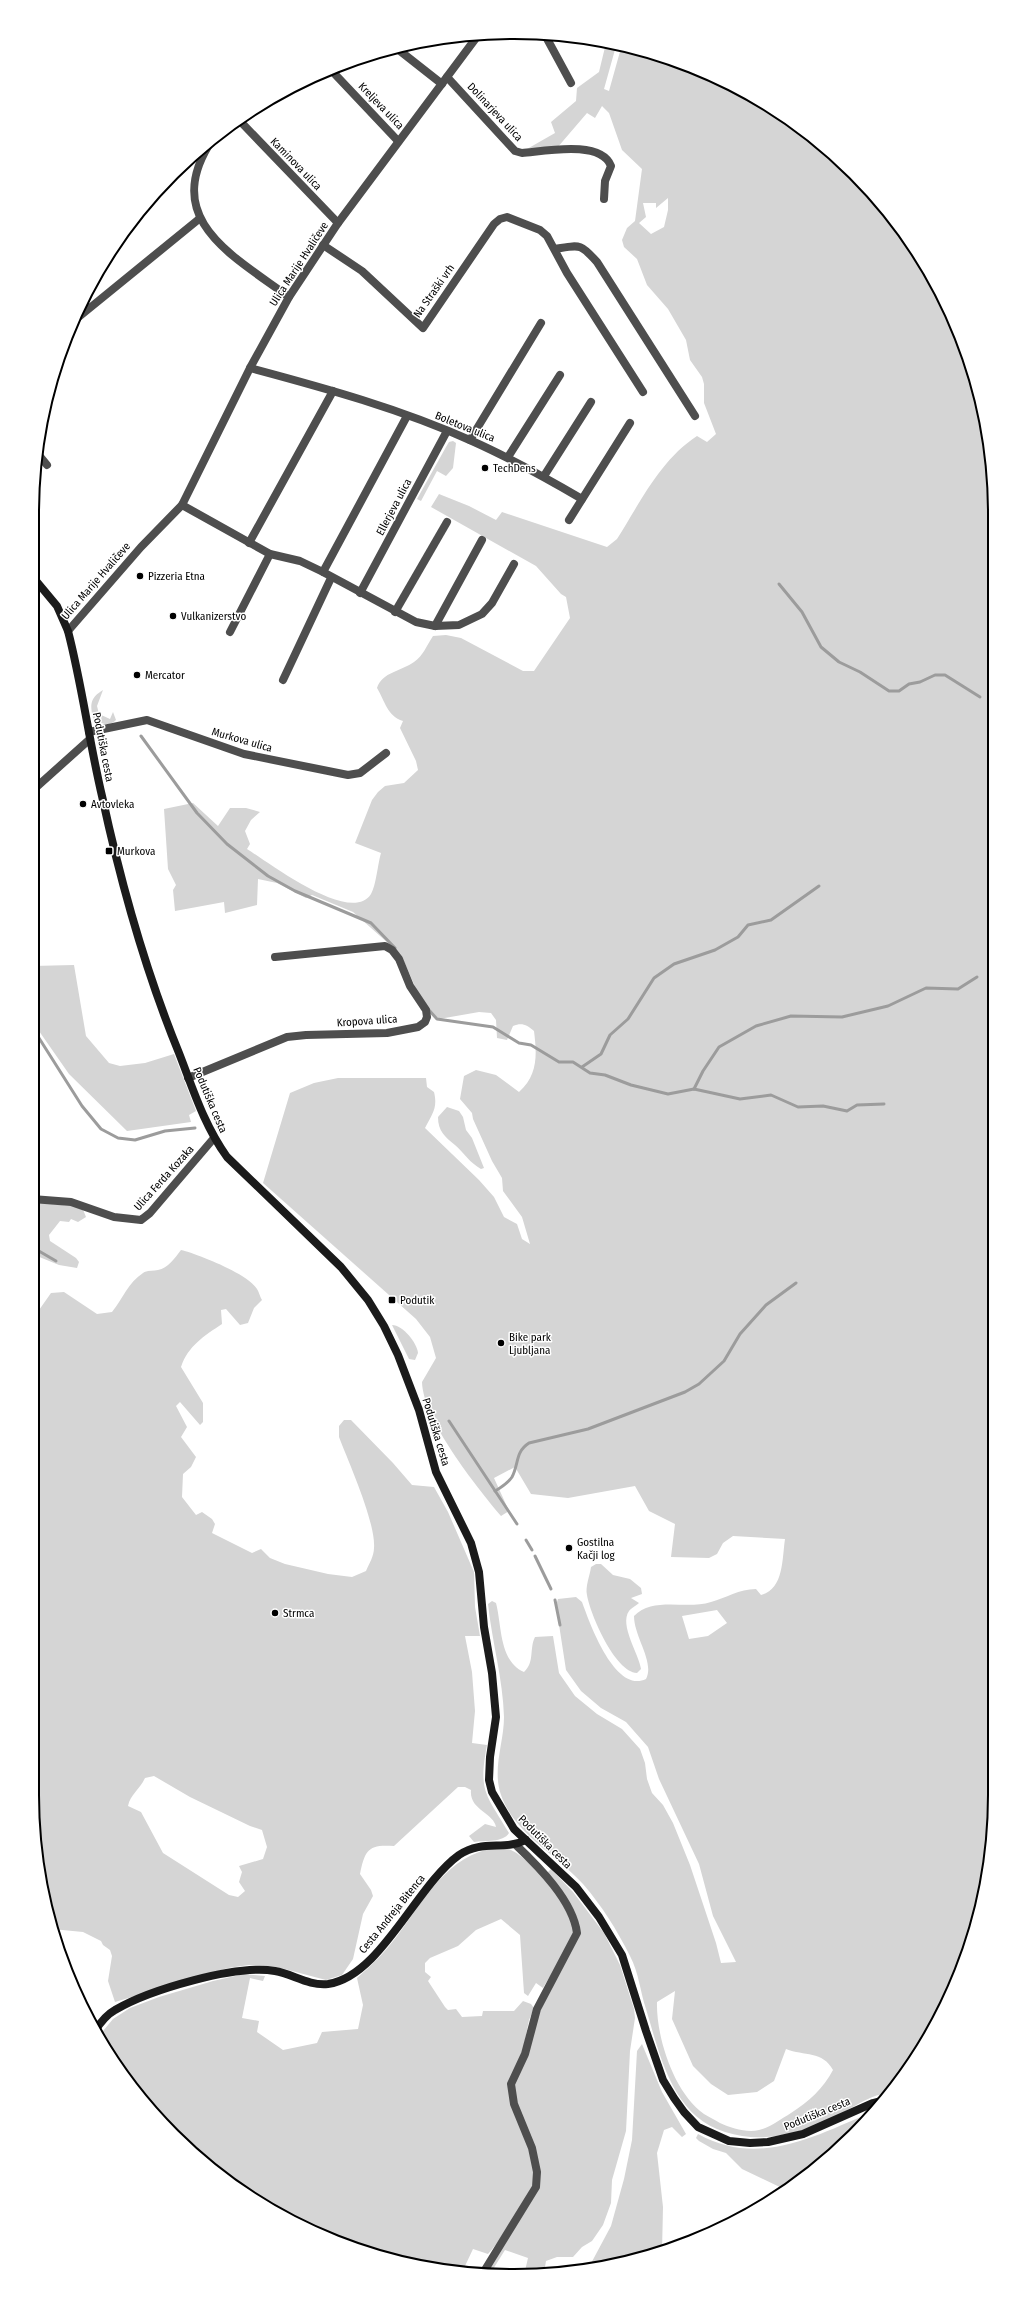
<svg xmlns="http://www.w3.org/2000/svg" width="1027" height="2308" font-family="'Fira Sans Condensed',sans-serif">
<rect width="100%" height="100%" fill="#fff"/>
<g fill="#d5d5d5" fill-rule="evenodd">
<path d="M606 43 668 58 727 82 806 131 895 220 958 329 991 450 995 1794 986 1888 969 1949 931 2035 889 2094C874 2093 861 2103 849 2109 810 2130 769 2146 725 2132 672 2116 660 2055 646 2009 640 1991 639 1973 630 1956 617 1930 602 1906 583 1884 557 1855 514 1833 501 1795 492 1769 504 1743 504 1717 503 1679 492 1642 488 1604L492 1601 496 1603C502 1626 499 1661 524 1672 535 1662 529 1649 535 1637L553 1636 559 1673 575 1696 597 1714 622 1729 640 1749 645 1763 647 1779 652 1793 663 1805 673 1823 690 1865 716 1943 721 1963 736 1962 713 1916 699 1864 659 1779 648 1747 626 1722 601 1708 581 1691 566 1670 556 1605 558 1599 576 1597 582 1602C590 1624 615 1694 646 1679 655 1662 634 1637 634 1616 653 1596 686 1610 711 1602 726 1598 739 1589 756 1589L761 1595C784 1589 782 1559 785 1539L733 1536 723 1543 717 1554 709 1558 671 1557 675 1524 649 1511 635 1486 568 1498 531 1494 515 1467 494 1478 509 1511 501 1516C476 1486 423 1420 422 1382L436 1358 430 1337 416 1319 263 1183 290 1093 314 1083 338 1078H426L427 1087 434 1092C438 1108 432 1114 425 1128L479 1180 494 1197 504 1217 517 1224 522 1239 530 1244 522 1217 503 1191 502 1178 492 1161 473 1119 472 1113 460 1099 464 1076 476 1070 496 1075 519 1092C538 1075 537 1055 534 1031 527 1025 522 1022 513 1026L507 1040 497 1038 496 1020 491 1013 479 1012 439 1019 429 1009 417 991 403 959 397 951 353 912 312 895 306 898 277 883 258 879 257 905 225 913 224 902 175 911 173 890 176 885 168 869 164 809 193 803 218 826 230 808H246L260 812 251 820 245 831 250 844 247 849C268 862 351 926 371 894 376 886 378 863 381 853L355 843 372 800 378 792 385 786 404 783 418 770 416 761 400 728 403 721C387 716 385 701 377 688 382 672 402 671 414 662 423 656 427 645 433 636L446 635 461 638 523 671H534L570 618 566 597 561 594 536 566 431 507 439 494 469 506 496 520 502 512 607 547 617 539C640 503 660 460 697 436L707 442 716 434 704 403V384L702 377 690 360 686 340 668 309 647 285 637 259 624 247 622 240 627 228 635 221 642 169 622 150 609 113 602 106 595 118 587 113 557 148 527 149 555 133 551 122 576 101 577 88 599 72ZM616 46 621 48 609 91 604 89ZM668 198V210L664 227 651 234 639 223 646 217 643 203H656V208ZM717 1610 727 1623 708 1636 689 1639 682 1616ZM675 1991 672 2019 693 2066 711 2084 728 2095 757 2092 774 2081 786 2049C804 2056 823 2051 833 2070 823 2089 809 2101 791 2113 781 2119 771 2127 759 2130 747 2133 731 2128 720 2123 715 2120 709 2117 704 2114 674 2093 656 2037 657 2002Z"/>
<polygon points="453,441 456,443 453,468 446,476 437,471 421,501 417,499 446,447 449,442"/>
<path d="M103 690 97 706 99 714 110 719 113 712 116 720C110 727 99 724 93 718 90 704 90 698 103 690Z"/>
<polygon points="74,965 86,1036 109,1063 120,1066 145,1063 174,1054 196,1111 189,1115 191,1122 127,1131 69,1074 32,1021 32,966"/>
<path d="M447 1107 459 1111 463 1117 466 1130 472 1138 484 1168 481 1169C470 1163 464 1153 455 1145 445 1137 438 1131 438 1117Z"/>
<polygon points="32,1202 82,1207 86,1217 78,1222 71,1219 69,1222 60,1221 49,1235 50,1241 76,1258 79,1262 77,1268 59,1265 32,1254"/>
<path d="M181 1250C198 1254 248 1274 257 1289 259 1292 260 1297 262 1300L254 1308 248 1323 240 1325 226 1309 221 1310 222 1324C204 1336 188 1346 181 1367L203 1403V1422L200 1425 180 1402 176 1406 187 1427 181 1437 196 1457 191 1467 183 1474 182 1497 196 1515 202 1512 212 1519 215 1524 212 1533 252 1553 261 1549 270 1558 285 1564 328 1574 352 1577 366 1571C369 1564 374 1556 374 1548 376 1523 349 1463 339 1437V1426L344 1420H351L393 1463 412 1485 434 1487 448 1512 474 1572 475 1607 480 1636H465L472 1672 475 1711 472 1743 487 1745C478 1792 486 1794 509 1833 503 1843 485 1840 474 1842L469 1836 485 1824 496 1827C494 1813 469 1810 471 1790L465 1787H458L394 1846C368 1844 365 1850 360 1874L371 1890 373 1896 363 1914 353 1959 342 1975 326 1980 277 1967 249 1965 228 1968 115 2002 108 1981 112 1956 110 1950 103 1945 101 1941 83 1932 52 1929 41 1888 32 1794V1320L51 1293 64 1292 97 1314 112 1312C123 1298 128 1283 143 1273 147 1270 153 1271 158 1270 168 1268 175 1258 181 1250ZM154 1776 190 1797 250 1826 262 1830 267 1847 263 1859 239 1866 242 1872 239 1882 245 1891 238 1897 229 1895 163 1853 141 1812 128 1806C130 1795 140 1789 145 1778Z"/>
<path d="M392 1325C403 1325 417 1343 418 1353L415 1360 409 1359Z"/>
<path d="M596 1564H601L613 1575 630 1579 641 1588 642 1594 631 1598 639 1603C636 1606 631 1608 629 1611 619 1625 639 1654 641 1669L637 1673C615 1672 590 1614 587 1595 585 1587 590 1575 591 1567Z"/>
<path d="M496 1848C501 1848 507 1848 511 1850 531 1859 579 1912 573 1934 570 1946 550 1976 543 1988L536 1983 528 1996 524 1993 520 1935 501 1919 476 1930 458 1946 430 1958 425 1963V1972L431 1977 428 1981 445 2007 448 2010 456 2009 462 2017 482 2016 483 2011H514L523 2001 531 2004 534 2008 529 2020 523 2050 509 2086C517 2109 542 2165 534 2187 527 2206 501 2239 488 2254L473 2249 465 2266 480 2273 420 2267 329 2239 273 2211 196 2157 151 2112 98 2037 113 2019 130 2008 159 1997 213 1981 244 1974 265 1976 263 1981 250 1978 242 2018 259 2021 257 2032 283 2050 317 2043 322 2032 358 2029 363 2005 357 1978C372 1965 385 1952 397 1936 424 1900 448 1854 496 1848Z"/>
<polygon points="551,1869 573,1892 604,1933 620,1965 634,2009 635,2018 630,2051 626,2131 612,2180 611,2203 603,2225 592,2241 582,2247 573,2257 557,2257 546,2261 544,2273 524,2275 528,2258 505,2250 490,2274 485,2273 531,2200 540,2172 516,2104 514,2086 534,2023 579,1934 577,1918 547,1873"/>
<polygon points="642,2044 662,2092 686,2134 682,2137 672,2127 664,2130 657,2153 663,2207 662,2252 607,2267 588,2269 611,2226 624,2179 632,2140 637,2051"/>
<path d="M877 2110 807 2176 786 2190 742 2169 726 2153 713 2149 699 2141 696 2138 698 2134C761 2169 818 2134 877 2110Z"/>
</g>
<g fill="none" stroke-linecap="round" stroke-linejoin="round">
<g stroke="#9c9c9c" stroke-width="3">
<polyline points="779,584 802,612 821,647 839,662 860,672 889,691 899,691 909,684 920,682 935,675 945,675 980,697"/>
<polyline points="141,736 197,813 227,844 268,876 295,891 371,923 395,948"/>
<polyline points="32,890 32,879"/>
<polyline points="428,1009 437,1019 493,1027 519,1043 531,1045 559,1062 573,1062 590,1073 605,1075 631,1085 668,1094 694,1089 740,1099 771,1095 798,1107 823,1106 847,1111 857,1105 884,1104"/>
<polyline points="32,1027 82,1106 101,1129 118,1138 135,1140 165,1131 195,1128"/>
<polyline points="582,1067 601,1054 610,1035 628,1019 654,978 674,964 715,950 738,937 748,925 771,920 819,886"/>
<polyline points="694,1089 703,1071 719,1047 756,1026 791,1016 842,1017 888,1006 926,988 958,989 977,977"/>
<polyline points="32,1247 56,1261"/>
<polyline points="449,1421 517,1524"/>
<path d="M495 1491C502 1487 508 1483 512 1477 519 1464 515 1452 529 1443L588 1429 685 1392 699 1384 724 1361 740 1334 766 1305 796 1283"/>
<polyline points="526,1540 532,1550"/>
<polyline points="535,1556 551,1589"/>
<polyline points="555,1600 560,1625"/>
</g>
<g stroke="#4e4e4e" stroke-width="8">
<polyline points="545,35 571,83"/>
<polyline points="395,47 442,84"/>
<polyline points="331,70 398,141"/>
<path d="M447 77 515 151 522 153C546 151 601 140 611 166L605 181 604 199"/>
<polyline points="239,120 338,223"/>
<path d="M212 140C160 219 232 255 289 297"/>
<polyline points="323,245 362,271 423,328 494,224 500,219 507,217 540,230 547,236 567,273 643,392"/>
<path d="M555 249C580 245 580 243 597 262L695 416"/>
<polyline points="75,320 199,219"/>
<path d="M250 368C325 388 401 409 472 441 510 458 546 478 582 499"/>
<polyline points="470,440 541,323"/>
<polyline points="38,454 47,465"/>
<polyline points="508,457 560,375"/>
<polyline points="544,476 591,402"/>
<polyline points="182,505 270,554 300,561 323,572 416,622 435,626 459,625 482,614 492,603 514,564"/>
<polyline points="569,520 630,423"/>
<polyline points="249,543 333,391"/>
<polyline points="323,572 407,416"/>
<polyline points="360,593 447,431"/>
<polyline points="395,612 447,522"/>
<polyline points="435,626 482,540"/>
<polyline points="68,631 141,547 182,505 250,368 289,297 338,223 479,34"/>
<polyline points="230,632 270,554"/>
<polyline points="283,680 331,578"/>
<polyline points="89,732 147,720 244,754 348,775 360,773 386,753"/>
<polyline points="32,791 90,739"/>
<polyline points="188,1078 287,1037 306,1035 387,1033 418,1027 425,1022 427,1017 426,1010 410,986 399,959 392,950 385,946 275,957"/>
<polyline points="32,1199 71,1202 114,1217 141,1220 150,1213 214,1138"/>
<path d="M483 2273 536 2187 537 2172 532 2148 514 2104 511 2084 525 2054 537 2009 577 1933C573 1901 539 1867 516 1845"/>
</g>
<g stroke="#1b1b1b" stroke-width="8">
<path d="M32 576 57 606 68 631C82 685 89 741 102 796 121 884 145 970 179 1053 193 1089 204 1125 227 1157L341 1267 368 1300 384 1326 398 1355 419 1410 436 1472 471 1543 479 1572 484 1627 492 1673 496 1717 490 1757 489 1780 492 1792 514 1829 576 1887 599 1917 622 1955 646 2031 663 2080 674 2098 684 2112 698 2127 729 2141 750 2143 768 2142 803 2134 873 2103 884 2100"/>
<path d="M95 2031C100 2023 106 2015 115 2010 149 1990 236 1964 275 1971 293 1974 308 1986 328 1984 380 1977 416 1886 459 1855 483 1839 504 1851 526 1840"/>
</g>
</g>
<g fill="#000" stroke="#fff" stroke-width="1.5">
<circle cx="485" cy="468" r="4"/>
<circle cx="140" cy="576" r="4"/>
<circle cx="173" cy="616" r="4"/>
<circle cx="137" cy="675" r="4"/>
<circle cx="83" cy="804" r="4"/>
<rect x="105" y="847" width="8" height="8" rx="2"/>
<rect x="388" y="1296" width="8" height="8" rx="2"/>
<circle cx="501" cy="1343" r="4"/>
<circle cx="569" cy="1548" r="4"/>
<circle cx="275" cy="1613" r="4"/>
</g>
<g text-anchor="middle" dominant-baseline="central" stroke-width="3" stroke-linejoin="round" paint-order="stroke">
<g font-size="11" fill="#000" stroke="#fff">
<text transform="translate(381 106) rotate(46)">Kreljeva ulica</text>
<text transform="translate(495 112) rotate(47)">Dolinarjeva ulica</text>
<text transform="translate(296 164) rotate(46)">Kaminova ulica</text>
<text transform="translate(299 264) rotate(-57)">Ulica Marije Hvaličeve</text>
<text transform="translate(434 291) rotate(-55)">Na Straški vrh</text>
<text transform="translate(465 427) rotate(22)">Boletova ulica</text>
<text transform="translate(394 507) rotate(-62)">Ellerjeva ulica</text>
<text transform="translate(96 581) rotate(-49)">Ulica Marije Hvaličeve</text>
<text transform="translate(242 740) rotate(16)">Murkova ulica</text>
<text transform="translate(103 747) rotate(79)">Podutiška cesta</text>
<text transform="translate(367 1021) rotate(-4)">Kropova ulica</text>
<text transform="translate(210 1100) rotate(67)">Podutiška cesta</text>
<text transform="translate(164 1178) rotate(-48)">Ulica Ferda Kozaka</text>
<text transform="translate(436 1432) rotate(73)">Podutiška cesta</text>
<text transform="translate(545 1842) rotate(45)">Podutiška cesta</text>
<text transform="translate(392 1914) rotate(-51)">Cesta Andreja Bitenca</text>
<text transform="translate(817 2114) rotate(-22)">Podutiška cesta</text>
</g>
<g font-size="11" fill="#000" stroke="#fff" text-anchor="start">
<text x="493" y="468">TechDens</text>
<text x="148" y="576">Pizzeria Etna</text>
<text x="181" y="616">Vulkanizerstvo</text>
<text x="145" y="675">Mercator</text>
<text x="91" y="804">Avtovleka</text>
<text x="117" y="851">Murkova</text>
<text x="400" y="1300">Podutik</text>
<text x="509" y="1337">Bike park<tspan x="509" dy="13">Ljubljana</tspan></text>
<text x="577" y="1542">Gostilna<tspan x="577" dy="13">Kačji log</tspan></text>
<text x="283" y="1613">Strmca</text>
</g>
</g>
<path d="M0 0H1027V2308H0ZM513 39H514A474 474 0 0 1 988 513V1795A474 474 0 0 1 514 2269H513A474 474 0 0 1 39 1795V513A474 474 0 0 1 513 39Z" fill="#fff" fill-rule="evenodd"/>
<path fill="none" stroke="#000" stroke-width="2" d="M513 39H514A474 474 0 0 1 988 513V1795A474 474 0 0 1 514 2269H513A474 474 0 0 1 39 1795V513A474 474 0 0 1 513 39Z"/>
</svg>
